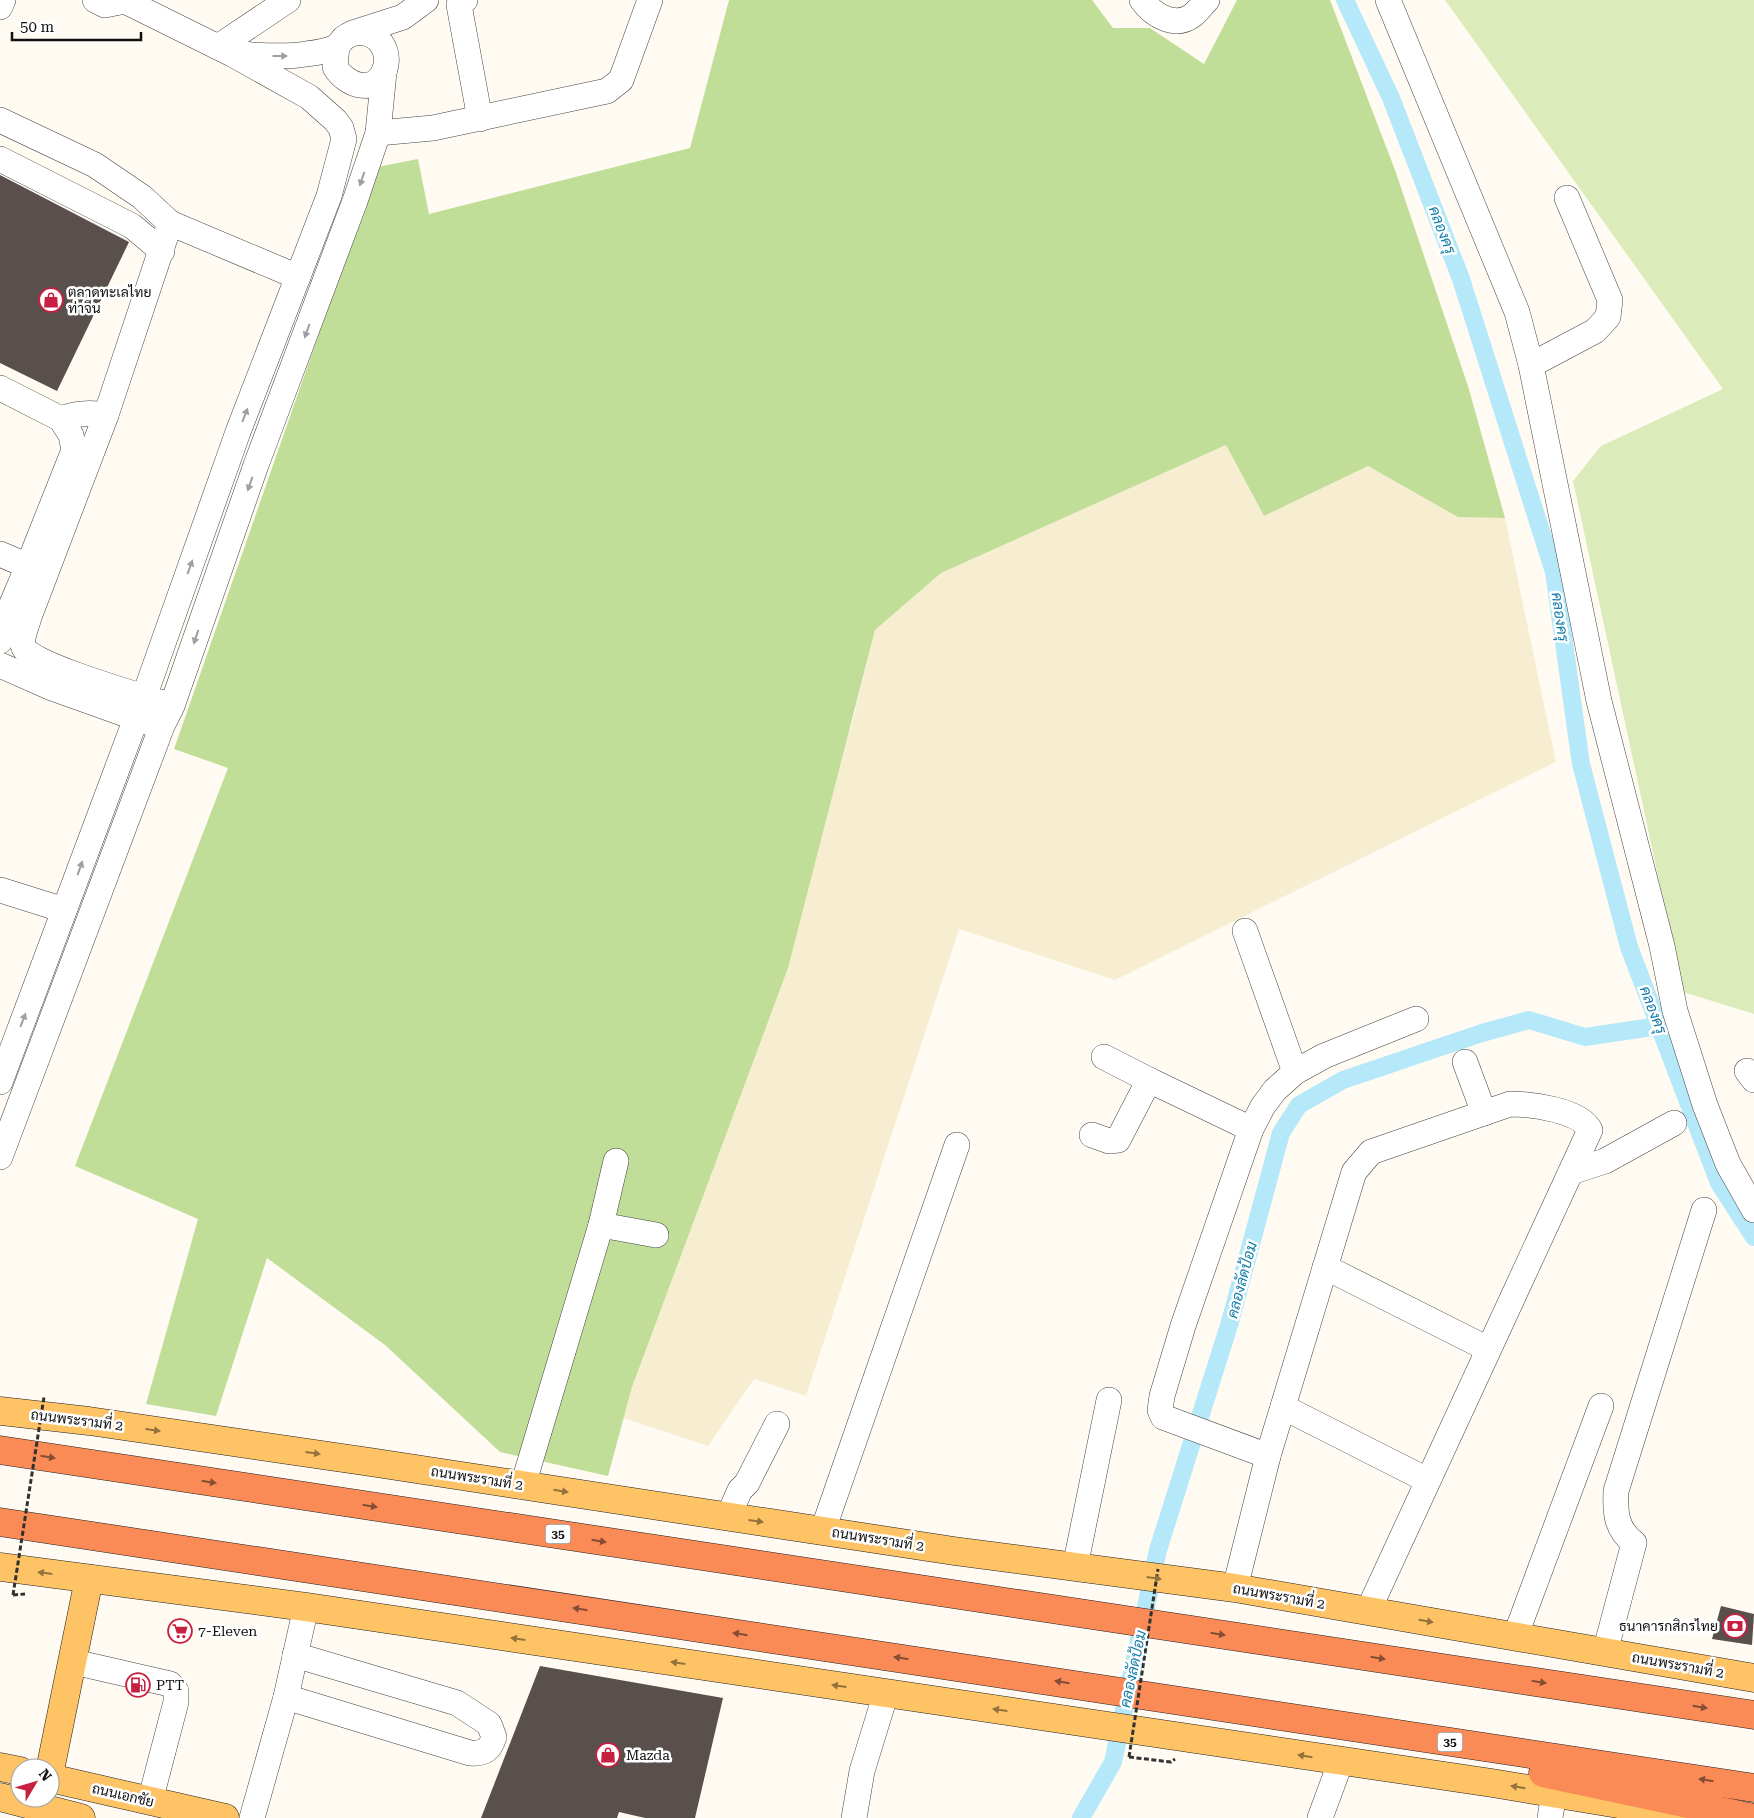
<svg xmlns="http://www.w3.org/2000/svg" width="1754" height="1818" font-family="'Roboto Serif',Sarabun,serif">
<rect width="100%" height="100%" fill="#fffbf3"/>
<polygon fill="#f7eed1" points="1226,445 1264,516 1368,466 1458,516 1505,518 1556,762 1115,980 959,929 806,1396 754,1379 708,1446 623,1418 632,1387 853,720 875,630 941,573"/>
<polygon fill="#dbecba" points="1445,0 1754,0 1754,1014 1683,992 1573,481 1601,446 1723,389"/>
<polygon fill="#c1de98" points="729,0 1092,0 1113,28 1150,28 1204,64 1237,0 1330,0 1395,170 1468,386 1505,518 1458,517 1368,466 1264,516 1226,445 941,573 875,630 788,968 632,1387 608,1476 500,1452 385,1345 267,1258 216,1416 146,1404 198,1219 75,1166 228,768 174,749 377,167 418,159 429,214 690,148"/>
<g fill="none" stroke-linecap="round" stroke-linejoin="round">
<g stroke="#b5e9f9" stroke-width="18">
<polyline points="1345,0 1391,98 1461,279 1554,572 1581,764 1629,947 1719,1183 1754,1237"/>
<polyline points="1081,1818 1113,1762 1158,1550 1230,1322 1281,1133 1299,1105 1343,1080 1482,1033 1529,1020 1585,1037 1659,1026"/>
</g>
</g>
<g fill="#594f4c">
<polygon points="0,175 129,242 57,391 0,363"/>
<polygon points="1721,1606 1754,1614 1752,1645 1712,1639"/>
<polygon points="540,1666 723,1698 695,1818 645,1818 619,1812 617,1818 481,1818"/>
</g>
<g fill="none" stroke-linecap="round" stroke-linejoin="round">
<g stroke="#434343" stroke-width="26">
<g id="minor">
<polyline points="465,0 459,5 480,119"/>
<path d="M1142 0C1153 15 1175 29 1193 15 1198 11 1202 5 1207 0"/>
<polyline points="1388,0 1517,312 1531,365 1599,701 1662,946 1675,1011 1705,1105 1728,1164 1754,1210"/>
<polyline points="0,7 3,0"/>
<polyline points="353,33 403,17 426,0"/>
<polyline points="218,47 288,0"/>
<path d="M237 54C260 55 283 58 306 54 315 53 328 51 336 47 339 45 341 41 344 38 355 29 373 32 381 43 387 52 388 59 385 69 376 96 346 86 335 67L337 46"/>
<path d="M0 120 95 165 142 197 170 223 106 415 29 617C27 626 20 639 24 648 31 664 138 695 160 702"/>
<polyline points="378,133 433,128 607,91 621,80 650,0"/>
<polyline points="0,159 132,226 162,251"/>
<polyline points="170,223 298,277"/>
<polyline points="1531,365 1595,331 1608,317 1610,300 1567,198"/>
<polyline points="0,388 61,419 71,435 74,450 28,566 0,554"/>
<path d="M61 419C76 413 90 412 106 415"/>
<polyline points="0,641 8,613 28,566"/>
<polyline points="0,665 52,688 150,723"/>
<polyline points="0,890 64,910"/>
<polyline points="1245,931 1295,1072"/>
<polyline points="1104,1057 1149,1080"/>
<polyline points="1465,1062 1484,1113"/>
<polyline points="1747,1071 1754,1080"/>
<polyline points="0,1082 144,697 238,432 329,196 344,139 341,128 335,120 309,97 232,54 125,1 105,5 95,0"/>
<polyline points="1092,1135 1109,1141 1118,1140 1149,1080 1251,1129"/>
<polyline points="0,1157 162,726 172,706 256,465 355,201 378,133 384,72"/>
<polyline points="1571,1172 1605,1161 1674,1123"/>
<polyline points="601,1225 656,1235"/>
<polyline points="1325,1267 1488,1349"/>
<polyline points="1283,1407 1427,1480"/>
<polyline points="1268,1456 1163,1417 1160,1410 1162,1396 1183,1326 1251,1129 1263,1106 1275,1090 1295,1072 1324,1056 1416,1019"/>
<polyline points="523,1485 601,1225 616,1161"/>
<polyline points="728,1517 740,1490 747,1483 777,1424"/>
<polyline points="823,1530 957,1145"/>
<polyline points="1075,1567 1109,1400"/>
<path d="M1235 1588 1268 1456 1354 1172 1371 1152 1510 1104C1531 1104 1580 1110 1590 1130L1368 1611"/>
<polyline points="1515,1637 1601,1406"/>
<path d="M1605 1652 1634 1543C1616 1529 1615 1513 1616 1491L1704 1210"/>
<polyline points="74,1662 170,1684 176,1691 176,1702 150,1801"/>
<path d="M286 1697 470 1753C484 1754 490 1750 494 1737L489 1724 457 1703 295 1655"/>
<polyline points="252,1818 286,1697 306,1607"/>
<polyline points="854,1818 862,1771 886,1693"/>
<polyline points="1320,1818 1341,1761"/>
<polyline points="1550,1818 1554,1793"/>
</g>
</g>
<g stroke="#212121" stroke-width="29">
<g id="major">
<polyline points="0,1411 89,1421 370,1462 954,1551 1235,1588 1754,1678"/>
<polyline points="0,1567 306,1607 1492,1783 1673,1813"/>
<polyline points="0,1767 20,1771"/>
<polyline points="50,1770 89,1579"/>
<polyline points="50,1778 225,1818"/>
<polyline points="0,1797 81,1818"/>
</g>
</g>
<g stroke="#212121" stroke-width="29">
<g id="highway">
<polyline points="0,1450 1754,1715"/>
<polyline points="0,1522 1754,1788"/>
<polyline points="1543,1773 1754,1818"/>
</g>
</g>
<g stroke="#323232" stroke-width="3" stroke-dasharray="5 2.5" stroke-linecap="butt">
<polyline points="13,1595 25,1594"/>
<polyline points="1129,1757 1171,1762 1175,1759"/>
</g>
<use href="#minor" stroke="#fff" stroke-width="25"/>
<use href="#major" stroke="#fec364" stroke-width="28"/>
<use href="#highway" stroke="#fa8a56" stroke-width="28"/>
<g stroke="#323232" stroke-width="3" stroke-dasharray="5 2.5" stroke-linecap="butt">
<polyline points="13,1595 44,1397"/>
<polyline points="1129,1757 1158,1569"/>
</g>
</g>
<defs><path id="oneway-solid" d="M-6-.8H1V-3.2L6.5 0L1 3.2V.8H-6Z" transform="scale(1.25)"/></defs>
<g fill="#9f9f9f">
<use href="#oneway-solid" transform="translate(280 56)"/>
<use href="#oneway-solid" transform="translate(362 179) rotate(109)"/>
<use href="#oneway-solid" transform="translate(307 331) rotate(110)"/>
<use href="#oneway-solid" transform="translate(245 415) rotate(-69)"/>
<use href="#oneway-solid" transform="translate(250 484) rotate(109)"/>
<use href="#oneway-solid" transform="translate(190 567) rotate(-70)"/>
<use href="#oneway-solid" transform="translate(196 637) rotate(109)"/>
<use href="#oneway-solid" transform="translate(80 868) rotate(-70)"/>
<use href="#oneway-solid" transform="translate(23 1020) rotate(-69)"/>
</g>
<g fill="#93723e">
<use href="#oneway-solid" transform="translate(153 1430) rotate(8)"/>
<use href="#oneway-solid" transform="translate(313 1453) rotate(8)"/>
<use href="#oneway-solid" transform="translate(561 1491) rotate(9)"/>
<use href="#oneway-solid" transform="translate(756 1521) rotate(8)"/>
<use href="#oneway-solid" transform="translate(45 1573) rotate(-173)"/>
<use href="#oneway-solid" transform="translate(1154 1578) rotate(8)"/>
<use href="#oneway-solid" transform="translate(1426 1621) rotate(10)"/>
<use href="#oneway-solid" transform="translate(518 1639) rotate(-172)"/>
<use href="#oneway-solid" transform="translate(678 1663) rotate(-172)"/>
<use href="#oneway-solid" transform="translate(839 1686) rotate(-172)"/>
<use href="#oneway-solid" transform="translate(1000 1710) rotate(-172)"/>
<use href="#oneway-solid" transform="translate(1305 1756) rotate(-171)"/>
<use href="#oneway-solid" transform="translate(1518 1787) rotate(-171)"/>
</g>
<g fill="#854d33">
<use href="#oneway-solid" transform="translate(48 1457) rotate(9)"/>
<use href="#oneway-solid" transform="translate(209 1482) rotate(9)"/>
<use href="#oneway-solid" transform="translate(370 1506) rotate(9)"/>
<use href="#oneway-solid" transform="translate(599 1541) rotate(9)"/>
<use href="#oneway-solid" transform="translate(580 1609) rotate(-171)"/>
<use href="#oneway-solid" transform="translate(740 1634) rotate(-171)"/>
<use href="#oneway-solid" transform="translate(1218 1634) rotate(9)"/>
<use href="#oneway-solid" transform="translate(901 1658) rotate(-171)"/>
<use href="#oneway-solid" transform="translate(1378 1658) rotate(9)"/>
<use href="#oneway-solid" transform="translate(1062 1682) rotate(-171)"/>
<use href="#oneway-solid" transform="translate(1539 1682) rotate(9)"/>
<use href="#oneway-solid" transform="translate(1700 1707) rotate(9)"/>
<use href="#oneway-solid" transform="translate(1706 1780) rotate(-171)"/>
</g>
<defs>
<g id="shop-ring" transform="scale(1.25)"><circle r="9.5" fill="#fff" stroke="#c82040" stroke-width="1.5"/><path d="M-5-2.5h2.3a2.7 3.5 0 0 1 5.4 0H5L5.5 6h-11ZM-1.5-2.5h3a1.5 2.3 0 0 0-3 0Z" fill="#c82040"/></g>
<g id="bank-ring" transform="scale(1.25)"><circle r="9.5" fill="#fff" stroke="#c82040" stroke-width="1.5"/><path d="M-6-4H6V4H-6ZM0-2.3a2.3 2.3 0 1 0 0 4.6a2.3 2.3 0 1 0 0-4.6Z" fill="#c82040"/></g>
<g id="supermarket-ring" transform="scale(1.25)"><circle r="9.5" fill="#fff" stroke="#c82040" stroke-width="1.5"/><path d="M-6-5.5h2.5l.6 2H6L4.5 2H-2.5L-4.4-4H-6ZM-1.5 3.2a1.3 1.3 0 1 0 .1 0ZM3 3.2a1.3 1.3 0 1 0 .1 0Z" fill="#c82040"/></g>
<g id="fuel-ring" transform="scale(1.25)"><circle r="9.5" fill="#fff" stroke="#c82040" stroke-width="1.5"/><path d="M-5.5-6h7V0h2V4h1.3V-2.5L3-4.5l.8-.8L6-3V5H2.5V1h-1V6h-7ZM-4.2-4.7v3.2H.2V-4.7Z" fill="#c82040"/></g>
</defs>
<g fill-rule="evenodd">
<use href="#shop-ring" x="51" y="300"/>
<use href="#bank-ring" x="1735" y="1626"/>
<use href="#supermarket-ring" x="180" y="1631"/>
<use href="#fuel-ring" x="138" y="1685"/>
<use href="#shop-ring" x="608" y="1755"/>
</g>
<g text-anchor="middle" dominant-baseline="central" stroke-width="5" stroke-linejoin="round" paint-order="stroke">
<g fill="#fff" stroke="#585858" stroke-width="1">
<rect x="545.5" y="1524.5" width="25" height="19" rx="4"/>
<rect x="1437.5" y="1732.5" width="25" height="19" rx="4"/>
</g>
<g font-size="12" font-weight="bold" fill="#101010">
<text x="558" y="1534">35</text>
<text x="1450" y="1742">35</text>
</g>
<g font-size="14" fill="#101010" stroke="#fff" text-anchor="start">
<text x="68" y="292">ตลาดทะเลไทย<tspan x="68" dy="16">ท่าจีน</tspan></text>
<text x="1718" y="1626" text-anchor="end">ธนาคารกสิกรไทย</text>
<text x="198" y="1631">7-Eleven</text>
<text x="156" y="1685">PTT</text>
<text x="626" y="1755">Mazda</text>
</g>
<g font-size="14" fill="#101010" stroke="#fff">
<text transform="translate(77 1420) rotate(7)">ถนนพระรามที่ 2</text>
<text transform="translate(477 1478) rotate(9)">ถนนพระรามที่ 2</text>
<text transform="translate(878 1539) rotate(9)">ถนนพระรามที่ 2</text>
<text transform="translate(1279 1596) rotate(10)">ถนนพระรามที่ 2</text>
<text transform="translate(1678 1665) rotate(10)">ถนนพระรามที่ 2</text>
<text transform="translate(123 1795) rotate(13)">ถนนเอกชัย</text>
</g>
<g font-size="15" font-style="italic" fill="#127da9" stroke="#fff">
<text transform="translate(1442 230) rotate(69)">คลองครุ</text>
<text transform="translate(1560 617) rotate(82)">คลองครุ</text>
<text transform="translate(1653 1010) rotate(69)">คลองครุ</text>
<text transform="translate(1242 1280) rotate(-75)">คลองลัดป้อม</text>
<text transform="translate(1133 1669) rotate(-78)">คลองลัดป้อม</text>
</g>
</g>
<g transform="translate(35 1783) rotate(52)"><circle r="24" fill="#ffffff" stroke="#9f9f9f"/>
<path d="M0-4L9 19L0 12L-9 19Z" fill="#c82040"/>
<text y="-8" font-size="14" font-weight="bold" text-anchor="middle" fill="#101010">N</text>
</g>
<path d="M12 32v8h129v-8" fill="none" stroke="#101010" stroke-width="2.5"/>
<text x="20" y="32" font-size="15" fill="#101010" stroke="#ffffff" stroke-width="4" paint-order="stroke">50 m</text>
</svg>
